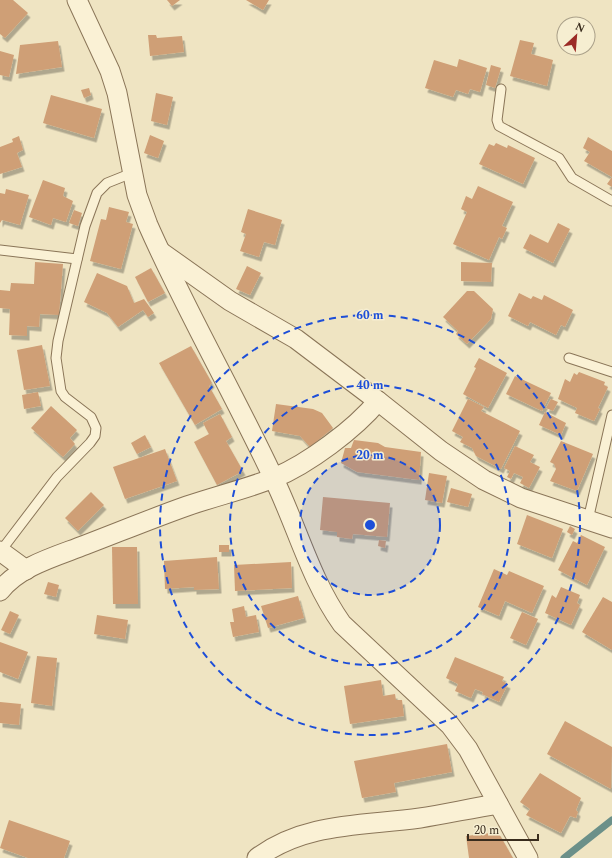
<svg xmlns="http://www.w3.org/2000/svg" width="612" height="858" font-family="Spectral,serif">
<defs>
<filter id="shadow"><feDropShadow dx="2.5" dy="4.5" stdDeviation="0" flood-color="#0004"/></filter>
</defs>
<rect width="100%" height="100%" fill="#efe4c2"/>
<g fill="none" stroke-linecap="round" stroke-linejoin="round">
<polyline stroke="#6b9089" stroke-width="7" points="564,858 612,820"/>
</g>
<g fill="#cf9f76" filter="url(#shadow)">
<polygon points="0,0 13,0 28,13 5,38 0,34"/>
<polygon points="167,0 180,0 172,6"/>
<polygon points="246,0 269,0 263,10"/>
<polygon points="148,35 156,35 157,38 182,36 184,52 150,56"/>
<polygon points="520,40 534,43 531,54 553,60 547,86 510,76"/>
<polygon points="58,41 62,67 16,74 20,45"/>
<polygon points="0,51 14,55 9,77 0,75"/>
<polygon points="459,59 487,68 480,92 470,89 468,94 456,90 453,97 425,88 434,60 457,67"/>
<polygon points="491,65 501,68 495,88 486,85"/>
<polygon points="89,88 91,95 84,98 81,90"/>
<polygon points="156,93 173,97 167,125 151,121"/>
<polygon points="51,95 102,109 94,138 43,123"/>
<polygon points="150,135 164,141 158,158 144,153"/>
<polygon points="19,136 23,150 17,153 22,167 0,174 0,147 13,142 12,139"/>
<polygon points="588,137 612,151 612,187 607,184 612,177 584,161 590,152 583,148"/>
<polygon points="496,143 507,148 508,145 535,158 523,184 479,164 489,144 494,146"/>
<polygon points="43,180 65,188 63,196 73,201 66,222 53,218 51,225 29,217"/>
<polygon points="478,186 513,202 502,226 507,228 502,239 499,237 489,260 453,244 467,212 461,209 466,196 472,199"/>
<polygon points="6,189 29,195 20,225 2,220 0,223 0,193 5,194"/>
<polygon points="109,207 129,212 126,222 133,224 121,269 90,261 101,219 106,220"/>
<polygon points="248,209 282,220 275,245 264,242 259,257 240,251 246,234 241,232"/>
<polygon points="74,210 82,213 78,226 69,223"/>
<polygon points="558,223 570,229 553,263 523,248 530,234 548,243"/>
<polygon points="35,262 63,264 59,315 40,314 39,327 27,326 27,336 9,335 10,309 0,308 0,290 10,291 11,283 34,284"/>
<polygon points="461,262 492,263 491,282 461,281"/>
<polygon points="247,266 261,273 250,295 236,289"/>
<polygon points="151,268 165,293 148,302 135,277"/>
<polygon points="97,273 127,286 134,303 144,299 154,313 148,317 143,310 118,327 107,313 84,302"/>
<polygon points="467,291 474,291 493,309 491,319 467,344 456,334 458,331 443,317"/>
<polygon points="519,293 531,299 533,296 542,300 544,295 573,310 565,327 561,325 556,335 530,322 528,326 508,316"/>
<polygon points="42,345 50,386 24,390 17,350"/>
<polygon points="191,346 212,383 209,386 222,409 195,425 159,363"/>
<polygon points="479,358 507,373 488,408 463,394 476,368 474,367"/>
<polygon points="579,372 605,382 604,385 608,387 598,408 600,409 594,421 575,413 577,408 558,399 565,379 570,382 574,373 577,375"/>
<polygon points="515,376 551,393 542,411 506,394"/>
<polygon points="38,392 41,406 24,409 22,395"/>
<polygon points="468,399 484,407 481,411 520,431 501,469 476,456 472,448 460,442 463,437 452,431"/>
<polygon points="551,399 558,402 553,411 546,408"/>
<polygon points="276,404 313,409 322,413 333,428 310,447 300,436 272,431"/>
<polygon points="51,406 77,430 70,438 75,444 63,457 31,428"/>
<polygon points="545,412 566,423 561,435 539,425"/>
<polygon points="220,414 232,437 226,441 243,471 217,485 194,442 209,434 203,423"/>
<polygon points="145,435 151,447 137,454 131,443"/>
<polygon points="354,440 378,443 385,447 421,452 419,480 357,472 341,463 345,448 351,448"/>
<polygon points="561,441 593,454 577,491 550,481 556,469 554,464 550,462"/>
<polygon points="515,446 534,455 530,462 540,467 529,488 520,483 523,477 514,473 511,479 507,477 510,471 504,468"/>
<polygon points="165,449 177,481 125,499 113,467"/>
<polygon points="429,473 447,476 442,503 425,500"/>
<polygon points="451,488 472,494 468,507 447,502"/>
<polygon points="91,492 104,505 78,531 65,518"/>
<polygon points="323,497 390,503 387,537 353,534 352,539 337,537 337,532 320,530"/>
<polygon points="527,515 563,529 552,558 517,544"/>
<polygon points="570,526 575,529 572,535 567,532"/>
<polygon points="581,535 605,547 587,585 558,570 573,541 577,543"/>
<polygon points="379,540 386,541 385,548 378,546"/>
<rect x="219" y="545" width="10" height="7"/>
<polygon points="112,547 137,547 138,604 113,604"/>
<polygon points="217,557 219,589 194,590 194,587 165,589 164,561"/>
<polygon points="291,562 292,588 235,591 234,565"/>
<polygon points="494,569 507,575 509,571 544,586 532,613 505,601 499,616 478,607"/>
<polygon points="48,582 59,585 56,597 44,594"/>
<polygon points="561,587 580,595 577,603 580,605 571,625 545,613 552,595 556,598"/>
<polygon points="298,596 304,618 268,628 261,606"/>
<polygon points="603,597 612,602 612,650 582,632"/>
<polygon points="244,606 246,617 256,615 259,632 233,637 230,622 234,622 232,609"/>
<polygon points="10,611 19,615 10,634 1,630"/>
<polygon points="522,612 538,619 526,645 510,638"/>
<polygon points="97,615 128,620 125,639 94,634"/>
<polygon points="0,642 28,652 18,679 0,672"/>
<polygon points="37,656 57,658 52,706 31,703"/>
<polygon points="455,657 504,677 502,681 508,684 499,702 482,694 483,692 475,689 471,698 455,691 458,684 446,678"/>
<polygon points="381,680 383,696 395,694 396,700 402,700 404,716 350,724 344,686"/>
<polygon points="0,702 21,704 19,725 0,723"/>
<polygon points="565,721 612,747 611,789 547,754"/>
<polygon points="447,744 452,772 394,783 396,792 362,798 354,761"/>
<polygon points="540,773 581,798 576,810 578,812 576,818 570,816 561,833 526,815 530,809 520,802"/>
<polygon points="9,820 70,841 64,858 28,858 0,848"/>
<polygon points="498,832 513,858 469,858 466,836"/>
</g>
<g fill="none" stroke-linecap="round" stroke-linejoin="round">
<g stroke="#8a7558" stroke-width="11">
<g id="lane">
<polyline points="501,89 497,120 499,126 559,158 572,178 612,201"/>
<polyline points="0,250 77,259"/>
<polyline points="569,358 612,372"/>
<polyline points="588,520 612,415"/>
<polyline points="0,552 57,477 90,443 95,436 96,428 91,417 65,397 61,391 56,358 58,341 85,226 97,193 107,183 132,173"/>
</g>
</g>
<g stroke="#8a7558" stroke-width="21">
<g id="street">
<path d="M77 0 110 71 117 93 137 195 148 225C186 311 233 392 273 477 297 526 310 579 342 624L450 725 468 749 528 858"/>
<polyline points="161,252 230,301 296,339 378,401 441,451 484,480 521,498 612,528"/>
<polyline points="0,551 26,570"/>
<path d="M0 591C19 566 57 556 85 545 119 532 153 518 187 506 216 496 246 489 274 478 308 464 355 429 378 401"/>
<path d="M257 858C305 822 363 826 420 818 446 814 472 808 498 804"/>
</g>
</g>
<use href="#lane" stroke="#faf1d5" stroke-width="9"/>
<use href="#street" stroke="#faf1d5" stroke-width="19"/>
</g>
<circle cx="370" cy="525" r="70" fill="#1d4ed8" fill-opacity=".12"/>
<g fill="none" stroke="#1d4ed8" stroke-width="2" stroke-dasharray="7 5">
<circle cx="370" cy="525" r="70"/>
<circle cx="370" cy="525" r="140"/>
<circle cx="370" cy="525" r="210"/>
</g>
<circle cx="370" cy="525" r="6" fill="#1d4ed8" stroke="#f6eed1" stroke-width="2"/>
<g font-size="12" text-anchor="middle" font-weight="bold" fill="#1d4ed8" stroke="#f6eed1" stroke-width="3" stroke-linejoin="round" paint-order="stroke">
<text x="370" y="319">60 m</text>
<text x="370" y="389">40 m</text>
<text x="370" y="459">20 m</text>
</g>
<g transform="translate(576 36) rotate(26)"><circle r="19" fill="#f6eed1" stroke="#aaa089"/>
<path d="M0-3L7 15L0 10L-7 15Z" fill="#9b2b26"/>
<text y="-6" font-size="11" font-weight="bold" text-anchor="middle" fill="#392c1d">N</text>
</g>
<path d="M468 834v6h70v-6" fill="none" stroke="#392c1d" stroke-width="2"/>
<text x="474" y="834" font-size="12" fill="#392c1d" stroke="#f6eed1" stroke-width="3" paint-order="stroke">20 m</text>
</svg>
